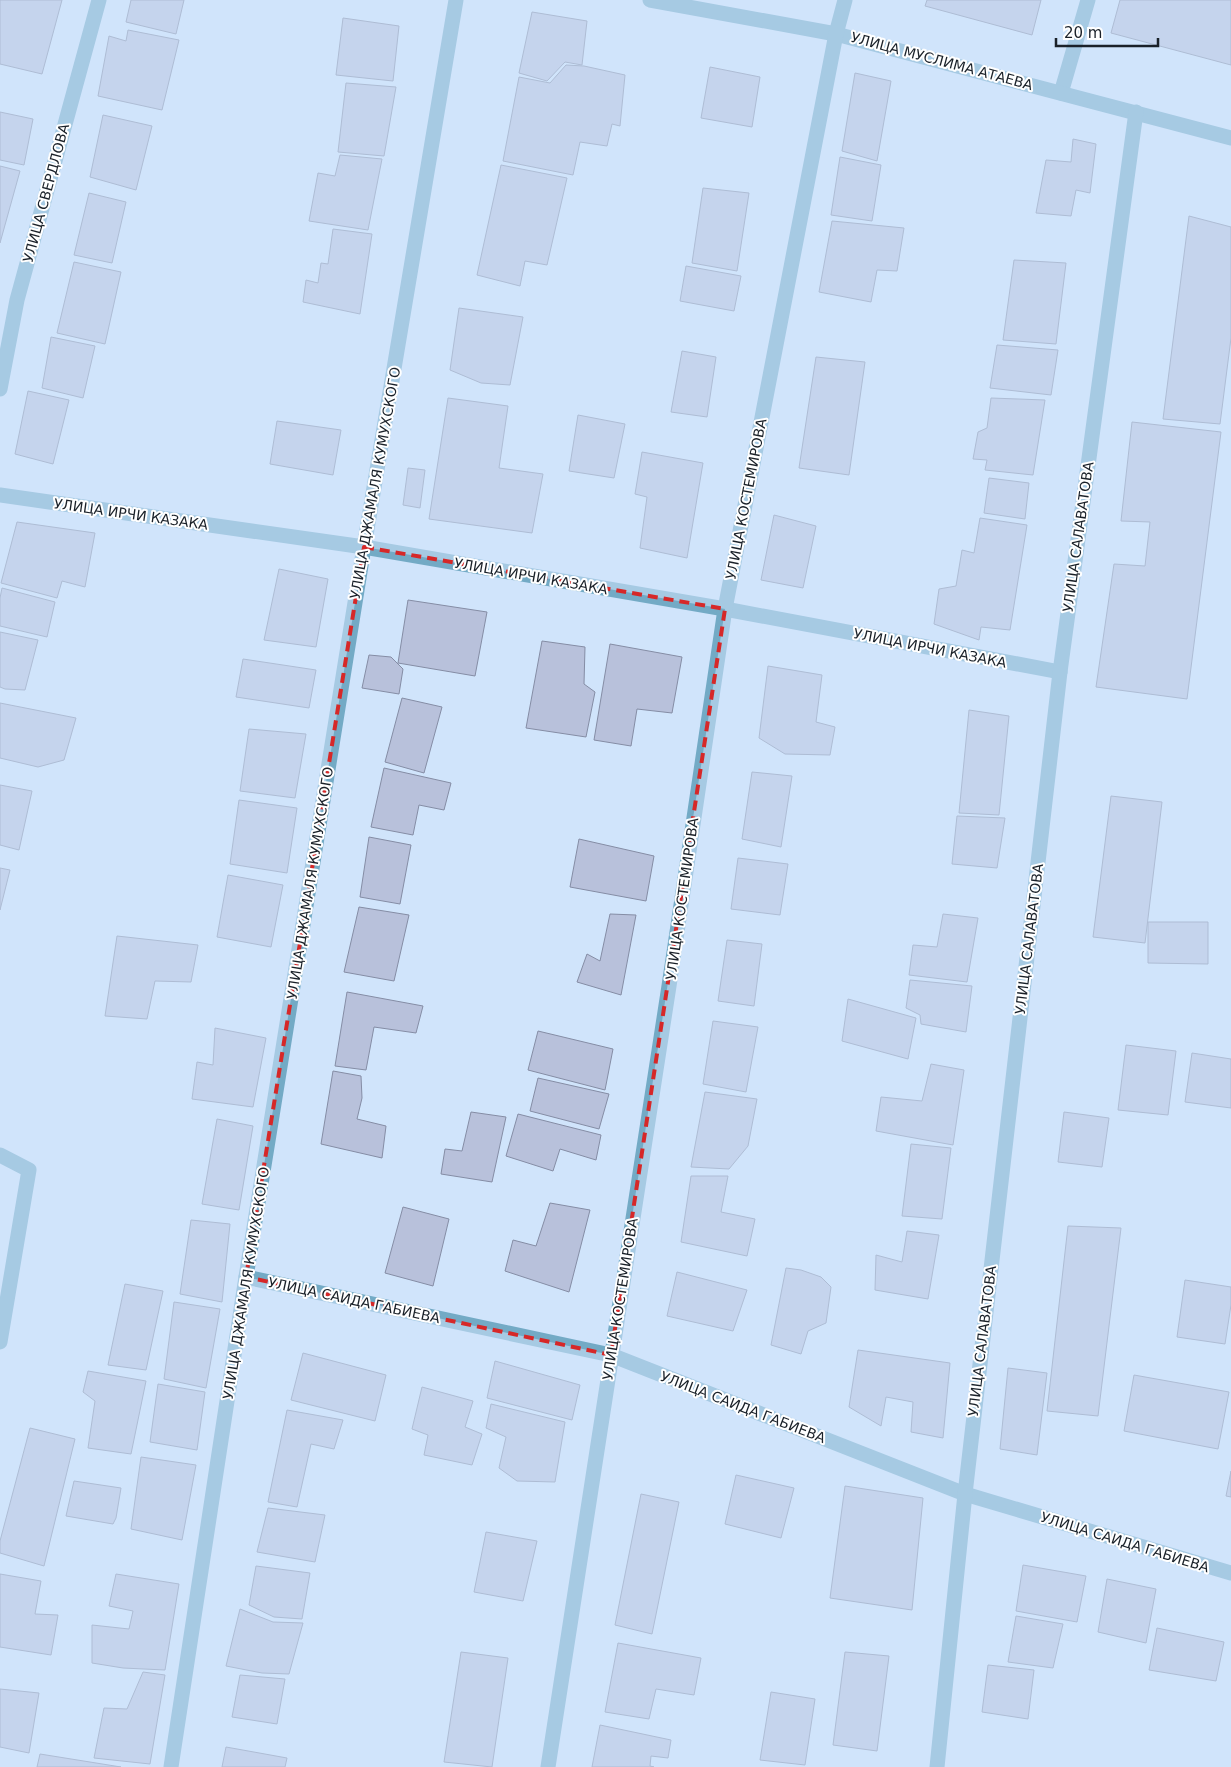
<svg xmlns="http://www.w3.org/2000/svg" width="1231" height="1767" font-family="'DejaVu Sans',sans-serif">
<rect width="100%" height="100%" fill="#d0e4fb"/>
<g fill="#b8c1db" stroke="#858da5">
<polygon points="0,0 62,0 42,74 0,64"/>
<polygon points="131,0 184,0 176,34 126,22"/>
<polygon points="927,0 1041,0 1032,35 925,6"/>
<polygon points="1120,0 1231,0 1231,65 1111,33"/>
<polygon points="532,12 587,21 582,65 565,62 547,81 519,73"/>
<polygon points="343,18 399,26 393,81 336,75"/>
<polygon points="128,30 179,40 162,110 98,96 109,36 126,41"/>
<polygon points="566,65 584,66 625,75 620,126 612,124 607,146 580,142 573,175 503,161 519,77 550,83"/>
<polygon points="710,67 760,77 752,127 701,118"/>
<polygon points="855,73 891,81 877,161 842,151"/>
<polygon points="346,83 396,87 384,156 338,152"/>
<polygon points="0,112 33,119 24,165 0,160"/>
<polygon points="103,115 152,126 136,190 90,177"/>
<polygon points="1073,139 1096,144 1090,193 1076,190 1071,216 1036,213 1046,160 1071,162"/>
<polygon points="340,155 382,159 368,230 309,221 318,173 335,176"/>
<polygon points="840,157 881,165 872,221 831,215"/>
<polygon points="501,165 567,178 547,265 525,261 520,286 477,275"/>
<polygon points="0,166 20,171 0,243"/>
<polygon points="703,188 749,193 737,271 692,263"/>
<polygon points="89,193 126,202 112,263 74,255"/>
<polygon points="1189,216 1231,227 1231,338 1220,424 1163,419"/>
<polygon points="832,221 904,228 897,271 877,270 871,302 819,292"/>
<polygon points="333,229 372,234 360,314 303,302 306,280 318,283 321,263 328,264"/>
<polygon points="1014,260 1066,263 1056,344 1003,340"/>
<polygon points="74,262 121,272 105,344 57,333"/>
<polygon points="686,266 741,276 734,311 680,301"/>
<polygon points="459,308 523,317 510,385 481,383 450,370"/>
<polygon points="51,337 95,346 83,398 42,388"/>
<polygon points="997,345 1058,350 1051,395 990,388"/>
<polygon points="682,351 716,357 707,417 671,412"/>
<polygon points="816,357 865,362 849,475 799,468"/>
<polygon points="28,391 69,400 53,464 15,454"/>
<polygon points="448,398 508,406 499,468 543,474 532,533 429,519"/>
<polygon points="991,398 1045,400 1033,475 985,470 987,460 973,459 978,432 987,428"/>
<polygon points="578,415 625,424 614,478 569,471"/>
<polygon points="277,421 341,430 333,475 270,464"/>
<polygon points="1132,422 1221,432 1187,699 1096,687 1114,564 1145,566 1150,522 1121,521"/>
<polygon points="642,452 703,463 687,558 640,548 647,497 635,494"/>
<polygon points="408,468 425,470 420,508 403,505"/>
<polygon points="989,478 1029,483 1025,519 984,513"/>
<polygon points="774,515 816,526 803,588 761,580"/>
<polygon points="980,518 1027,525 1010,630 981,627 979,640 934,624 939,589 956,586 962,550 974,553"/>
<polygon points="17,522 95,533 85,587 62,581 57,598 1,583"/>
<polygon points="279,569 328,579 316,647 264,640"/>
<polygon points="2,588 55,602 47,637 0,626 0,598"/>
<polygon points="408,600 487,612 475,676 398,663"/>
<polygon points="0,632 38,640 25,690 5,689 0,687"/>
<polygon points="542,641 585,647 584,684 595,692 586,737 526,728"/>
<polygon points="610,644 682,657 672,713 637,709 631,746 594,740"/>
<polygon points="369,655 391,657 403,669 399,694 362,688"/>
<polygon points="243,659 316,670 309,708 236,697"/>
<polygon points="768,666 822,675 816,722 835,727 830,755 785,754 759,738"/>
<polygon points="402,698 442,707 424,773 385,762"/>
<polygon points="0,703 76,718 64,760 38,767 0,758"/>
<polygon points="969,710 1009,716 999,815 959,813"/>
<polygon points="249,729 306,734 295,798 240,791"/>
<polygon points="384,768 451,783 444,810 419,805 413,835 371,827"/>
<polygon points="752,772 792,776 781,847 742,839"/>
<polygon points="0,785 32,791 19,850 0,845"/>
<polygon points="1111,796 1162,802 1145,943 1093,937"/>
<polygon points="239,800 297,808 287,873 230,864"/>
<polygon points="957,816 1005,818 997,868 952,864"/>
<polygon points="369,837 411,845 400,904 360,897"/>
<polygon points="579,839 654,856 646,901 570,887"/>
<polygon points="738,858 788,864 780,915 731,909"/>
<polygon points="0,868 10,870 0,910"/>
<polygon points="228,875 283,885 271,947 217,937"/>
<polygon points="359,907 409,915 394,981 344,972"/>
<polygon points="610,914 636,915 621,995 577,982 587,954 600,961"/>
<polygon points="943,914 978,918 967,982 909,975 913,945 937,947"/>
<polygon points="1148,922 1208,922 1208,964 1148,963"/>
<polygon points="117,936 198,945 191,982 155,981 147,1019 105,1016"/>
<polygon points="727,940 762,944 754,1006 718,1001"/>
<polygon points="910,980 972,986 966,1032 921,1024 920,1015 906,1008"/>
<polygon points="347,992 423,1006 416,1033 374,1027 366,1070 335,1066"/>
<polygon points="848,999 916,1018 908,1059 842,1041"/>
<polygon points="713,1021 758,1027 746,1092 703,1084"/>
<polygon points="215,1028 266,1038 253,1107 192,1099 197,1062 213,1065"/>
<polygon points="538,1031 613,1049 605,1090 528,1070"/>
<polygon points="1126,1045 1176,1051 1168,1115 1118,1110"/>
<polygon points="1192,1053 1231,1059 1231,1108 1185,1102"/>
<polygon points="931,1064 964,1070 953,1145 876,1131 881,1097 922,1101"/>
<polygon points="333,1071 361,1076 362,1098 357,1119 386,1126 382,1158 321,1144"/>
<polygon points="538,1078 609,1094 599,1129 530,1111"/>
<polygon points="705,1092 757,1099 748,1146 729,1169 691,1167"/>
<polygon points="471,1112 506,1117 492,1182 441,1174 445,1149 462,1151"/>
<polygon points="1064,1112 1109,1118 1102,1167 1058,1162"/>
<polygon points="518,1114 601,1135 596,1160 560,1149 553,1171 506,1156"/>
<polygon points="217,1119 253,1126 239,1210 202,1204"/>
<polygon points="911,1144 951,1148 942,1219 902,1216"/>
<polygon points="691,1176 728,1176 721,1212 755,1219 747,1256 681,1242"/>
<polygon points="550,1203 590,1210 569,1292 505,1271 513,1240 536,1246"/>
<polygon points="403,1207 449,1219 433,1286 385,1273"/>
<polygon points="191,1220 230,1224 222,1302 180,1294"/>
<polygon points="1068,1226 1121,1228 1098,1416 1047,1411"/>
<polygon points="907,1231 939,1235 928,1299 875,1290 876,1255 902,1262"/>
<polygon points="786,1268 801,1270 821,1277 831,1287 826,1323 808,1331 801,1354 771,1345"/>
<polygon points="677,1272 747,1290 733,1331 667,1316"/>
<polygon points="1185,1280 1231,1287 1231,1305 1225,1344 1177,1337"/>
<polygon points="125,1284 163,1291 146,1370 108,1365"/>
<polygon points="174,1302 220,1309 206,1388 164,1379"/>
<polygon points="858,1350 950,1363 943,1438 911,1432 913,1402 886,1397 881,1426 849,1407"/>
<polygon points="303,1353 386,1375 375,1421 291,1400"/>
<polygon points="495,1361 580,1385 572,1420 487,1398"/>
<polygon points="1008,1368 1047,1373 1037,1455 1000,1449"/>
<polygon points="88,1371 146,1381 131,1454 88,1448 95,1401 83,1392"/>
<polygon points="1134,1375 1229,1392 1218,1449 1124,1431"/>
<polygon points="158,1384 205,1392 197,1450 150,1442"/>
<polygon points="422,1387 473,1401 465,1427 482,1434 472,1465 424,1455 428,1435 412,1429"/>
<polygon points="491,1404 565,1422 555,1482 517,1481 499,1468 506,1437 486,1428"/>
<polygon points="287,1410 343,1420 334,1449 311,1444 297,1507 268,1502"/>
<polygon points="30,1428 75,1439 44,1566 0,1553 0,1541"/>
<polygon points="141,1457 196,1465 182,1540 131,1529"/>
<polygon points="1231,1471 1231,1497 1226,1496"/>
<polygon points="736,1475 794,1488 781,1538 725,1524"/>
<polygon points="74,1481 121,1488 116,1518 113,1524 66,1516"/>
<polygon points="845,1486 923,1498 912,1610 830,1598"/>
<polygon points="641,1494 679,1502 652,1634 615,1625"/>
<polygon points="268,1508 325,1515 315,1562 257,1552"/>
<polygon points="486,1532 537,1541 523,1601 474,1592"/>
<polygon points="1023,1565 1086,1576 1077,1622 1016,1611"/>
<polygon points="256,1566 310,1573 302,1619 274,1617 249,1605"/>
<polygon points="0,1574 41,1581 35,1614 58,1615 51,1655 0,1647"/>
<polygon points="116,1574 179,1584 165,1670 123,1668 92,1663 92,1625 129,1629 133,1611 109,1606"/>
<polygon points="1107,1579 1156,1589 1146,1643 1098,1632"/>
<polygon points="240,1609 273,1622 303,1623 289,1674 262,1673 226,1666"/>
<polygon points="1016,1616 1063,1624 1053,1668 1008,1662"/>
<polygon points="1157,1628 1224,1642 1216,1681 1149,1670"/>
<polygon points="618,1643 701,1658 694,1695 656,1689 649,1719 605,1712"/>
<polygon points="461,1652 508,1658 492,1767 444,1762"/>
<polygon points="845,1652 889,1656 877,1751 833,1745"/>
<polygon points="988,1665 1034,1670 1028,1719 982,1712"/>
<polygon points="143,1672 165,1675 150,1764 94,1758 104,1708 127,1709"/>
<polygon points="240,1675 285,1679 277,1724 232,1717"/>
<polygon points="0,1689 39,1693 29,1753 0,1747"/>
<polygon points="771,1692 815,1699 805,1765 760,1760"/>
<polygon points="600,1725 671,1740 668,1758 651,1756 650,1766 654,1767 592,1767"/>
<polygon points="226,1747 287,1758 285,1767 222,1767"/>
<polygon points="40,1754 121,1767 37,1767"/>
</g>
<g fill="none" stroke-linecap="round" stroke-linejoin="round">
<polyline stroke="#73aac5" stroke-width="15" points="1061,93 1088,0"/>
<g stroke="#73aac5" stroke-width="15">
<polyline points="650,0 836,34 1231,138"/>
<polyline points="0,389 17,300 99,0"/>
<polyline points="0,495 364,547 725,609 1060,672"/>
<polyline points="0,1155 29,1170 0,1342"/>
<polyline points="246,1277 611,1355 965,1494 1231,1573"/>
<polyline points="171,1767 246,1277 364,547 456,0"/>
<polyline points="548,1767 669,986 725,609 836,34 845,0"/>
<polyline points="937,1767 965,1494 1060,672 1136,112"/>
</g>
</g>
<path d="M0 0H1231V1767H0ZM364 547 725 609 611 1355 246 1277Z" fill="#d0e4fb" fill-opacity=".55" fill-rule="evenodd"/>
<path fill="none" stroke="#d62828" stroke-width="4" stroke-dasharray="10 6" stroke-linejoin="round" d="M364 547 725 609 611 1355 246 1277Z"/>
<g text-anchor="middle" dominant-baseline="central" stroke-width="4" stroke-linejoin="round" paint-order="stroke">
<g font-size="14" fill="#1a2129" stroke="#fff">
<text transform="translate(942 61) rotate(15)">УЛИЦА МУСЛИМА АТАЕВА</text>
<text transform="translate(46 193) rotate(-75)">УЛИЦА СВЕРДЛОВА</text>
<text transform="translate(375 483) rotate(-80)">УЛИЦА ДЖАМАЛЯ КУМУХСКОГО</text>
<text transform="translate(746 499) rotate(-79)">УЛИЦА КОСТЕМИРОВА</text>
<text transform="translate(131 514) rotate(8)">УЛИЦА ИРЧИ КАЗАКА</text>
<text transform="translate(1078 537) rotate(-82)">УЛИЦА САЛАВАТОВА</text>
<text transform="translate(531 576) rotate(10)">УЛИЦА ИРЧИ КАЗАКА</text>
<text transform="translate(930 648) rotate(11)">УЛИЦА ИРЧИ КАЗАКА</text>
<text transform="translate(310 883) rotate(-81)">УЛИЦА ДЖАМАЛЯ КУМУХСКОГО</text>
<text transform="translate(682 899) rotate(-82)">УЛИЦА КОСТЕМИРОВА</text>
<text transform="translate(1029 939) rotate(-83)">УЛИЦА САЛАВАТОВА</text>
<text transform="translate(246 1283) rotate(-81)">УЛИЦА ДЖАМАЛЯ КУМУХСКОГО</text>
<text transform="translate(620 1299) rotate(-81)">УЛИЦА КОСТЕМИРОВА</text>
<text transform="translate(354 1300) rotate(12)">УЛИЦА САИДА ГАБИЕВА</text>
<text transform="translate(982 1341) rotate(-83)">УЛИЦА САЛАВАТОВА</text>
<text transform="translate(743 1407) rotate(21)">УЛИЦА САИДА ГАБИЕВА</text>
<text transform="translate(1125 1542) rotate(17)">УЛИЦА САИДА ГАБИЕВА</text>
</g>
</g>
<path d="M1056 38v8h102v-8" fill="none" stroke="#1a2129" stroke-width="2.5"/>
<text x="1064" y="38" font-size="15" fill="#1a2129" stroke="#ffffff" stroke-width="4" paint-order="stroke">20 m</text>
</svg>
